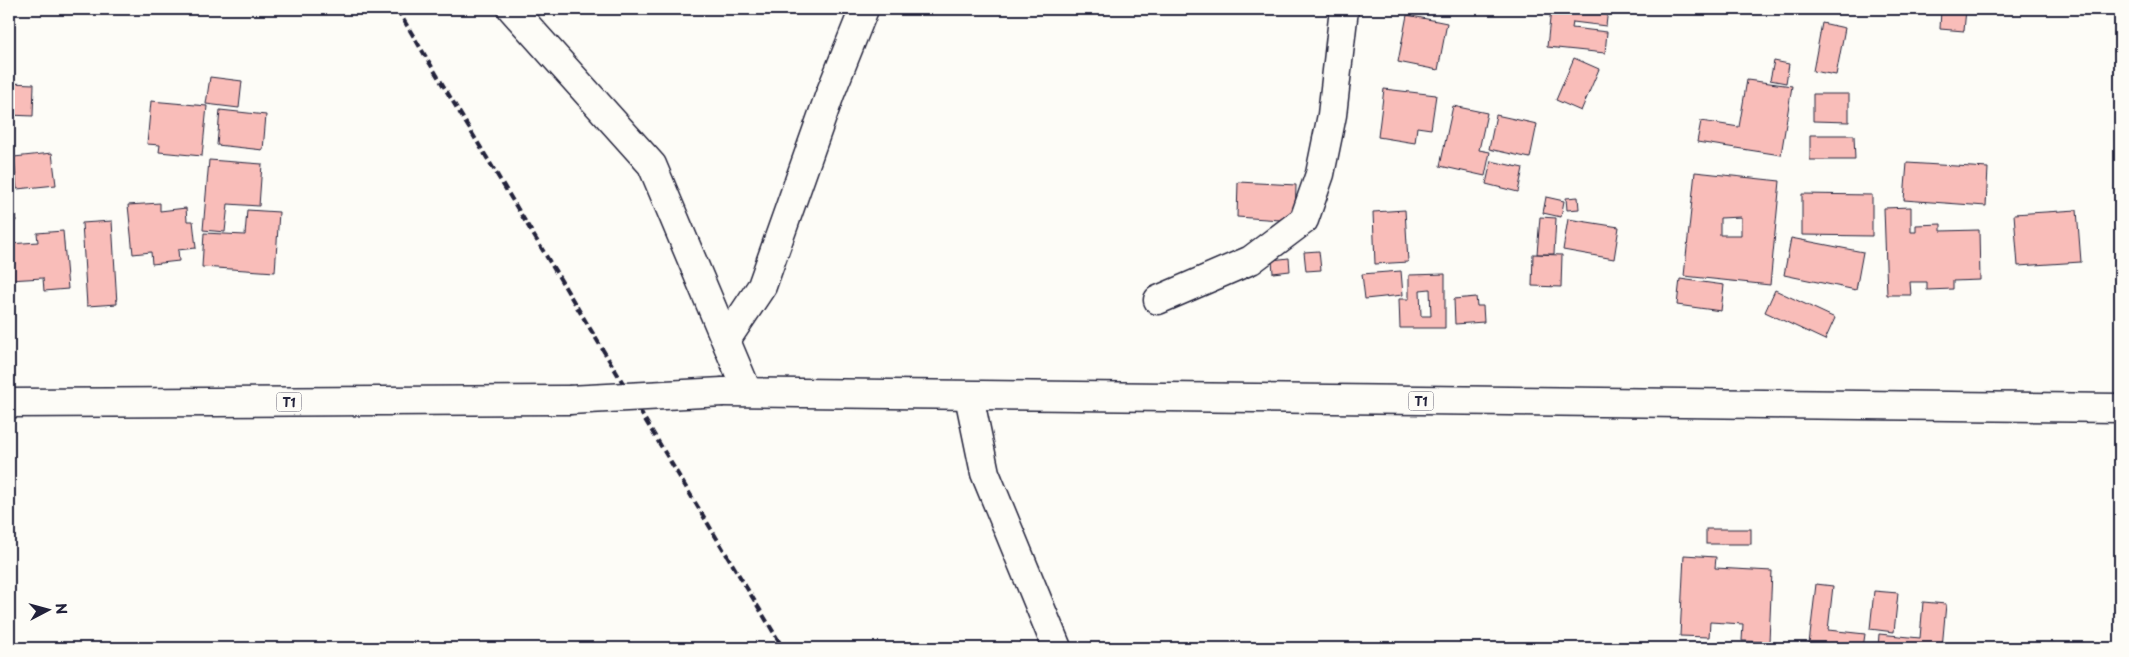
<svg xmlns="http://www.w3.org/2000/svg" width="2129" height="657" font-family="'Playpen Sans',sans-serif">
<rect width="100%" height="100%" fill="#fdfcf7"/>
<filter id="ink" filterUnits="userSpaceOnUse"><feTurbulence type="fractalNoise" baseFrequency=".02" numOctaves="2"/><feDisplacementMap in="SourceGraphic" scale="10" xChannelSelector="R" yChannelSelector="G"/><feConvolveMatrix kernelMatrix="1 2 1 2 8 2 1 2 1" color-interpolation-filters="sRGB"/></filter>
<g filter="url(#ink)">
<g fill="#f9bdb9" stroke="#22223b" fill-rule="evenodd">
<polygon points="1551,9 1608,9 1606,26 1573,22 1572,28 1607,32 1605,53 1547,47"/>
<polygon points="1941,9 1966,9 1964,31 1940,29"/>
<polygon points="1407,15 1447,23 1438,70 1398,62"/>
<polygon points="1822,23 1845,28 1836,75 1813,71"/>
<polygon points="1574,58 1599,69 1581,111 1556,100"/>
<polygon points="1774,61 1789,64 1786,83 1770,80"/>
<polygon points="210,77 242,81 239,108 206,104"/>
<polygon points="1747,80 1792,86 1781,155 1697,142 1701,121 1739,127"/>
<polygon points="9,83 34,84 33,116 9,115"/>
<polygon points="1384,89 1436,95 1431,129 1417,127 1415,143 1378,137"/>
<polygon points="1813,94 1849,94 1849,122 1813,121"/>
<polygon points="151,101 207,106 202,156 159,152 160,145 147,144"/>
<polygon points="1453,106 1487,113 1479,150 1490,152 1485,176 1440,166"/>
<polygon points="220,110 266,115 263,150 217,145"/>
<polygon points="1496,115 1537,124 1530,158 1489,149"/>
<polygon points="1810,135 1854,135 1855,160 1810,160"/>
<polygon points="52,153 56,185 17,189 14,157"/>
<polygon points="209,160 262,164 259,206 228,204 225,232 203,230"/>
<polygon points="1491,161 1523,168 1518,192 1486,184"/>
<polygon points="1907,163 1988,168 1986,206 1904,200"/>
<path d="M1695 172 1780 181 1770 285 1684 276ZM1741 217V235H1720V218Z"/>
<polygon points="9,179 12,179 16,221 9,221"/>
<polygon points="1238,182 1296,185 1295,221 1237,217"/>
<polygon points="1802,194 1872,195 1872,236 1802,235"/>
<polygon points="1546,197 1564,201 1561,217 1543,213"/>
<polygon points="1578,197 1579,209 1567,210 1566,198"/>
<polygon points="160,203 160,211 186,208 187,221 193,221 196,248 178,250 179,261 152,264 151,252 133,254 128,205"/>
<polygon points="1911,207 1911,232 1916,232 1916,225 1941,224 1941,231 1979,230 1980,280 1953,281 1953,289 1927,290 1927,282 1910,282 1911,295 1887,295 1884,208"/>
<polygon points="247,210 279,212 275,272 202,267 204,233 245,235"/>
<polygon points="1405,210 1408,262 1375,264 1373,212"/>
<polygon points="2077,210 2081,262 2018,266 2014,214"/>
<polygon points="1540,217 1556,218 1554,254 1537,254"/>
<polygon points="1568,219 1619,227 1614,259 1563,250"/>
<polygon points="112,221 117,304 87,306 82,223"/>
<polygon points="63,231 68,289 44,291 43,278 9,280 9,244 38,242 37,233"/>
<polygon points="1791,238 1863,252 1856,290 1784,275"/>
<polygon points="1319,251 1321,270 1306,271 1304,252"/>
<polygon points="1533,254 1562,255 1561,287 1532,286"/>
<polygon points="1289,258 1290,271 1273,273 1272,260"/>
<polygon points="1401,271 1403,295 1365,299 1362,274"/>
<path d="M1445 274V328H1400L1399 299H1409V275ZM1430 289 1431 316H1421L1420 290Z"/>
<polygon points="1680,279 1724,285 1721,311 1677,305"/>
<polygon points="1775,290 1835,318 1825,340 1765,312"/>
<polygon points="1476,297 1477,306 1483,306 1484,322 1455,324 1454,299"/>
<rect x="1706" y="529" width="45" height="15"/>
<polygon points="1684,555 1716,557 1715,568 1772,571 1769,642 1742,641 1743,624 1710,622 1709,637 1680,636"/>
<polygon points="1816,584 1833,586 1828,630 1865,634 1863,648 1809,644"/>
<polygon points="1874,591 1898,593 1894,632 1870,629"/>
<polygon points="1923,602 1946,604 1942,648 1878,648 1879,634 1920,638"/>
</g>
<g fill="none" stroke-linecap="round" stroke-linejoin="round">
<g stroke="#22223b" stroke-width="31">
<g id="street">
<polyline points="1158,300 1251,260 1304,220 1320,174 1332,115 1344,9"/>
<polyline points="726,340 762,286 830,94 864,9"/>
<polyline points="969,396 985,473 1057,648"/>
</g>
</g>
<g stroke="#22223b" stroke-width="31">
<polyline id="secondary" points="512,9 652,165 747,391"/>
</g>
<g stroke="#22223b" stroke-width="31">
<g id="highway">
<polyline points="723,392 2120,408"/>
<polyline points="9,403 569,400"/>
</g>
</g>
<use href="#street" stroke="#fdfcf7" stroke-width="28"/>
<use href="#secondary" stroke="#fdfcf7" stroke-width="28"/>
<use href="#highway" stroke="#fdfcf7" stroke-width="28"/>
<polyline stroke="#22223b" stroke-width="4" stroke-dasharray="8 4" stroke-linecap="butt" points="397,9 783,648"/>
<g stroke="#22223b" stroke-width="31" stroke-linecap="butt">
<polyline id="highway-bridge" points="569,400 723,392"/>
</g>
<use href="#highway-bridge" stroke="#fdfcf7" stroke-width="28"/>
</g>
</g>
<g text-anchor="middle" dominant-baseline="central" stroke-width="4.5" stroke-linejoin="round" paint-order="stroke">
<g fill="#fdfcf7" stroke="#646373" stroke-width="1">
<rect x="1408.5" y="391.5" width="25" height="19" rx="4"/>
<rect x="276.5" y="392.5" width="25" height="19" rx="4"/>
</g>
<g font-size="12" font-weight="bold" fill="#22223b">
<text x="1421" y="401">T1</text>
<text x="289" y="402">T1</text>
</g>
</g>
<rect width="2129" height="657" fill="none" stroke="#fdfcf7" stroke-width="30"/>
<rect x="15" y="15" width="2099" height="627" fill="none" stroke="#22223b" stroke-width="2" filter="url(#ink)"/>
<g transform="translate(48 610) rotate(84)" stroke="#fdfcf7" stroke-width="4" paint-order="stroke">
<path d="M0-4L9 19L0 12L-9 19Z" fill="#22223b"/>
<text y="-8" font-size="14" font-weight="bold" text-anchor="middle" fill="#22223b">N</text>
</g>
</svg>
